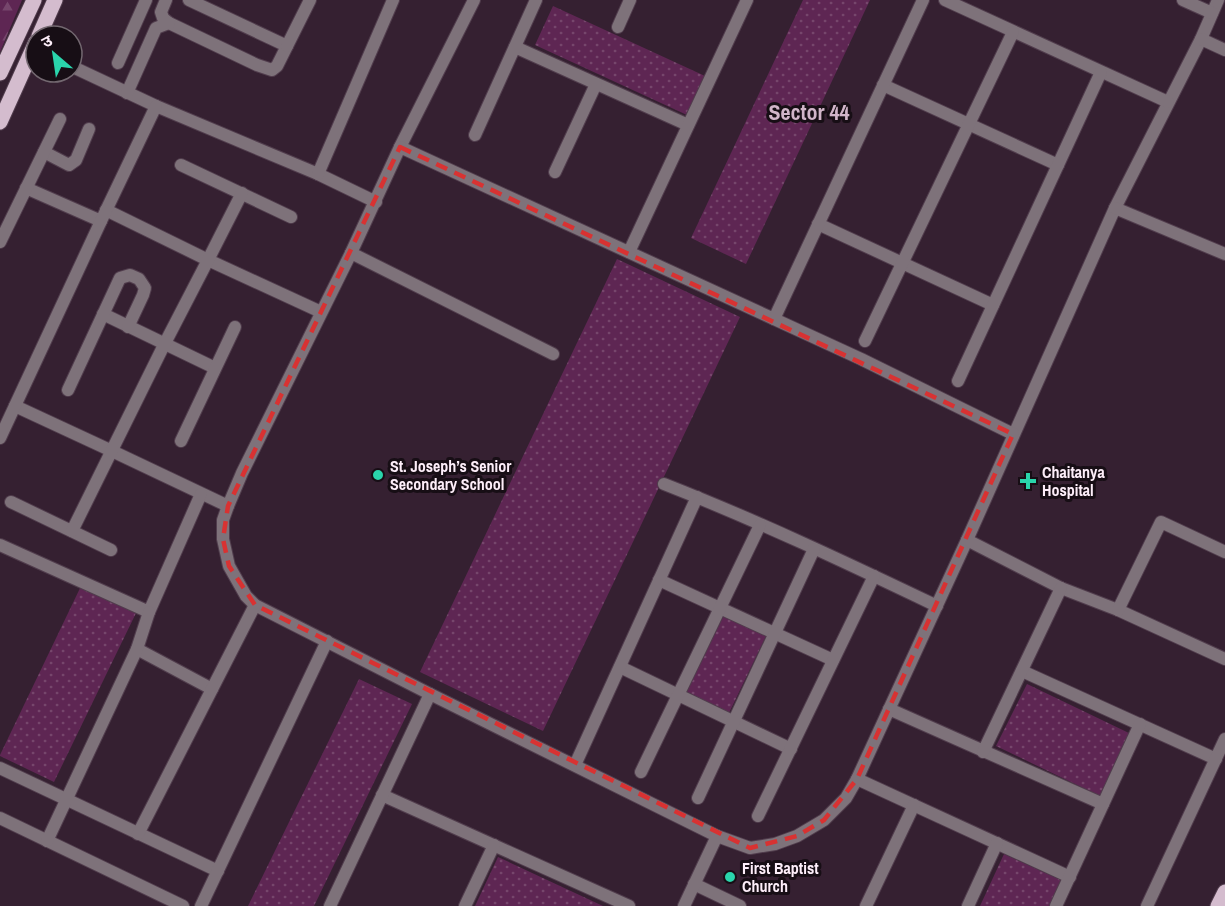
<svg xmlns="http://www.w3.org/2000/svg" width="1225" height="906" font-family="'Archivo Narrow','Noto Sans Devanagari',sans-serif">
<defs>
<pattern id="forest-firs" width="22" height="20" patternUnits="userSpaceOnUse" patternTransform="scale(1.5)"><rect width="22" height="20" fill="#5e2653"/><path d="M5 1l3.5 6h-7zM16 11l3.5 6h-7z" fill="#76466c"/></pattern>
<pattern id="park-dots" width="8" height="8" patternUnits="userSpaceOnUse" patternTransform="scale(1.5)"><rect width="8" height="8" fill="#5e2653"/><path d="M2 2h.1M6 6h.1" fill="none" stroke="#76466c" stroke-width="1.8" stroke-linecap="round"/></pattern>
</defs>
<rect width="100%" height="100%" fill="#352031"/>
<polygon fill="url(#forest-firs)" points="0,0 22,0 0,52"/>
<g fill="url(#park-dots)">
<polygon points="803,0 870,0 746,264 691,238"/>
<polygon points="553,6 705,76 687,115 535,45"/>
<polygon points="617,259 740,317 543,731 420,672"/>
<polygon points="82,584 137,611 54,782 0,756 0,755"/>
<polygon points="724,615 766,636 729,713 686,693"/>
<polygon points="359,679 412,704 314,906 248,906"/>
<polygon points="1027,684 1131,734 1100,796 996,746"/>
<polygon points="1004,854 1061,880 1049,906 980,906"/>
<polygon points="498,857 603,906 475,906"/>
</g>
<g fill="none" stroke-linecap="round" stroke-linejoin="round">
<g stroke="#513d4d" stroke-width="14">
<g id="minor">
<polyline points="474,0 400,147 351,253 242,473 228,506 223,520 223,539 229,566 246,596 255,605 430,694 717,836 750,848 775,844 797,836 824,820 846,798 857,779 967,540 1115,208 1201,39 1218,0"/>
<polyline points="945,0 1168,102"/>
<polyline points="1183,0 1212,13"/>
<polyline points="169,23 257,65 272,70 277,66 287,46 189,0"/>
<polyline points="618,27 630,0"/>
<polyline points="1201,39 1225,50"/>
<polyline points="287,46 310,0"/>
<polyline points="515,47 688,125"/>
<polyline points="118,63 146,0"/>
<polyline points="75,68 156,106 318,174 376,202"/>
<polyline points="883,85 1058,165"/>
<polyline points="127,93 156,28 169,23 163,18 161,12 166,0"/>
<polyline points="475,135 536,0"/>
<polyline points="400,147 774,319 861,359 1013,434"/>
<polyline points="44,152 69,165 76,160 89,129"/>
<polyline points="181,165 291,217"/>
<polyline points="555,172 596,84"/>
<polyline points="318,174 393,0"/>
<polyline points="26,188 101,221"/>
<polyline points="1115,208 1225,254"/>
<polyline points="106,210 208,260 321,312"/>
<polyline points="818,224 993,305"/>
<polyline points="0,242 60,119"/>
<polyline points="629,252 747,0"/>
<polyline points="351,253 553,354"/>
<polyline points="103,314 215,368"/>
<polyline points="774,319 923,0"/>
<polyline points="865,341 1013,32"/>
<polyline points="958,381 1101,72"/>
<polyline points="68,390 120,278 130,275 139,279 145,288 143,295 128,327"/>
<polyline points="15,406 112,451 228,506"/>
<polyline points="0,438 101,221 156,106"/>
<polyline points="181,441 235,327"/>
<path d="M664 484C756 520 847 563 937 606"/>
<polyline points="11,502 111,550"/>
<polyline points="72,531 164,345 208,260 242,193"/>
<polyline points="967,540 1061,588 1118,610 1225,659"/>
<polyline points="0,545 149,612 201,494"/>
<polyline points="659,580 833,660"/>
<polyline points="1118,610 1161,522 1225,552"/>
<polyline points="137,649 212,689"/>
<polyline points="620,667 791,749"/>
<polyline points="1022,671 1216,759"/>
<polyline points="889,709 1103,804"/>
<polyline points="983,752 1061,588"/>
<polyline points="575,765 697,497"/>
<polyline points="0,768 218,871"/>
<polyline points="641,772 760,525"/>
<polyline points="857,779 1070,877"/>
<polyline points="382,795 629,906"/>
<polyline points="698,798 814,549"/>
<polyline points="758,816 874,576"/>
<polyline points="0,818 183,906"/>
<polyline points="138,834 255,605"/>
<polyline points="47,841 137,649 149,612"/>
<polyline points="694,884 740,906"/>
<polyline points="201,906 327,641"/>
<polyline points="330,906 430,694"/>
<polyline points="465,906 494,845"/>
<polyline points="684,906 717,836"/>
<polyline points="866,906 914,805"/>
<polyline points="968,906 997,843"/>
<polyline points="1056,906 1140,724"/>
<polyline points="1147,906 1225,739"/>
</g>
</g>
<g stroke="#513d4d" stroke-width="17">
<g id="major">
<polyline points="39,36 55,0"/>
<polyline points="0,73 34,0"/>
<polyline points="0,122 36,42"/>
<polyline points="1218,906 1225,892"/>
</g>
</g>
<use href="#minor" stroke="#7e727a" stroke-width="12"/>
<use href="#major" stroke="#d4bcce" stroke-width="15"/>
</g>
<path fill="none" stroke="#d83232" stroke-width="4.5" stroke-dasharray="12 8" stroke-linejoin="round" d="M400 147 1013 434 857 779 824 820 797 836 750 848 255 605 229 566 223 539 228 506Z"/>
<g fill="#2ad5ac" stroke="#170e15" stroke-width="2">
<circle cx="378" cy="475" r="6"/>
<path d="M1025 472h6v6h6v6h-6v6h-6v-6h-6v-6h6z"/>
<circle cx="730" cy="877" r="6"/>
</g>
<g text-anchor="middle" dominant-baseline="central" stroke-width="6" stroke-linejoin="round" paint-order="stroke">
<g font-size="16" font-weight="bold" fill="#fdeef9" stroke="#170e15" text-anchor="start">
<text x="390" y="466">St. Joseph’s Senior<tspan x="390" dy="18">Secondary School</tspan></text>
<text x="1042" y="472">Chaitanya<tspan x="1042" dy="18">Hospital</tspan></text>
<text x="742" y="868">First Baptist<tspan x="742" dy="18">Church</tspan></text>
</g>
<g font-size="22" font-weight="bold" fill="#d1b5c9" stroke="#170e15">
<text x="809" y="112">Sector 44</text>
</g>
</g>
<g transform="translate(54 54) rotate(331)"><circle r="28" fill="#170e15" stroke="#736870" stroke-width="1.5"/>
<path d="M0-4.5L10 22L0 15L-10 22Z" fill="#2ad5ac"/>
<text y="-9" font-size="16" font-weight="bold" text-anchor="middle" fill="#fdeef9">उ</text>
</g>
</svg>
